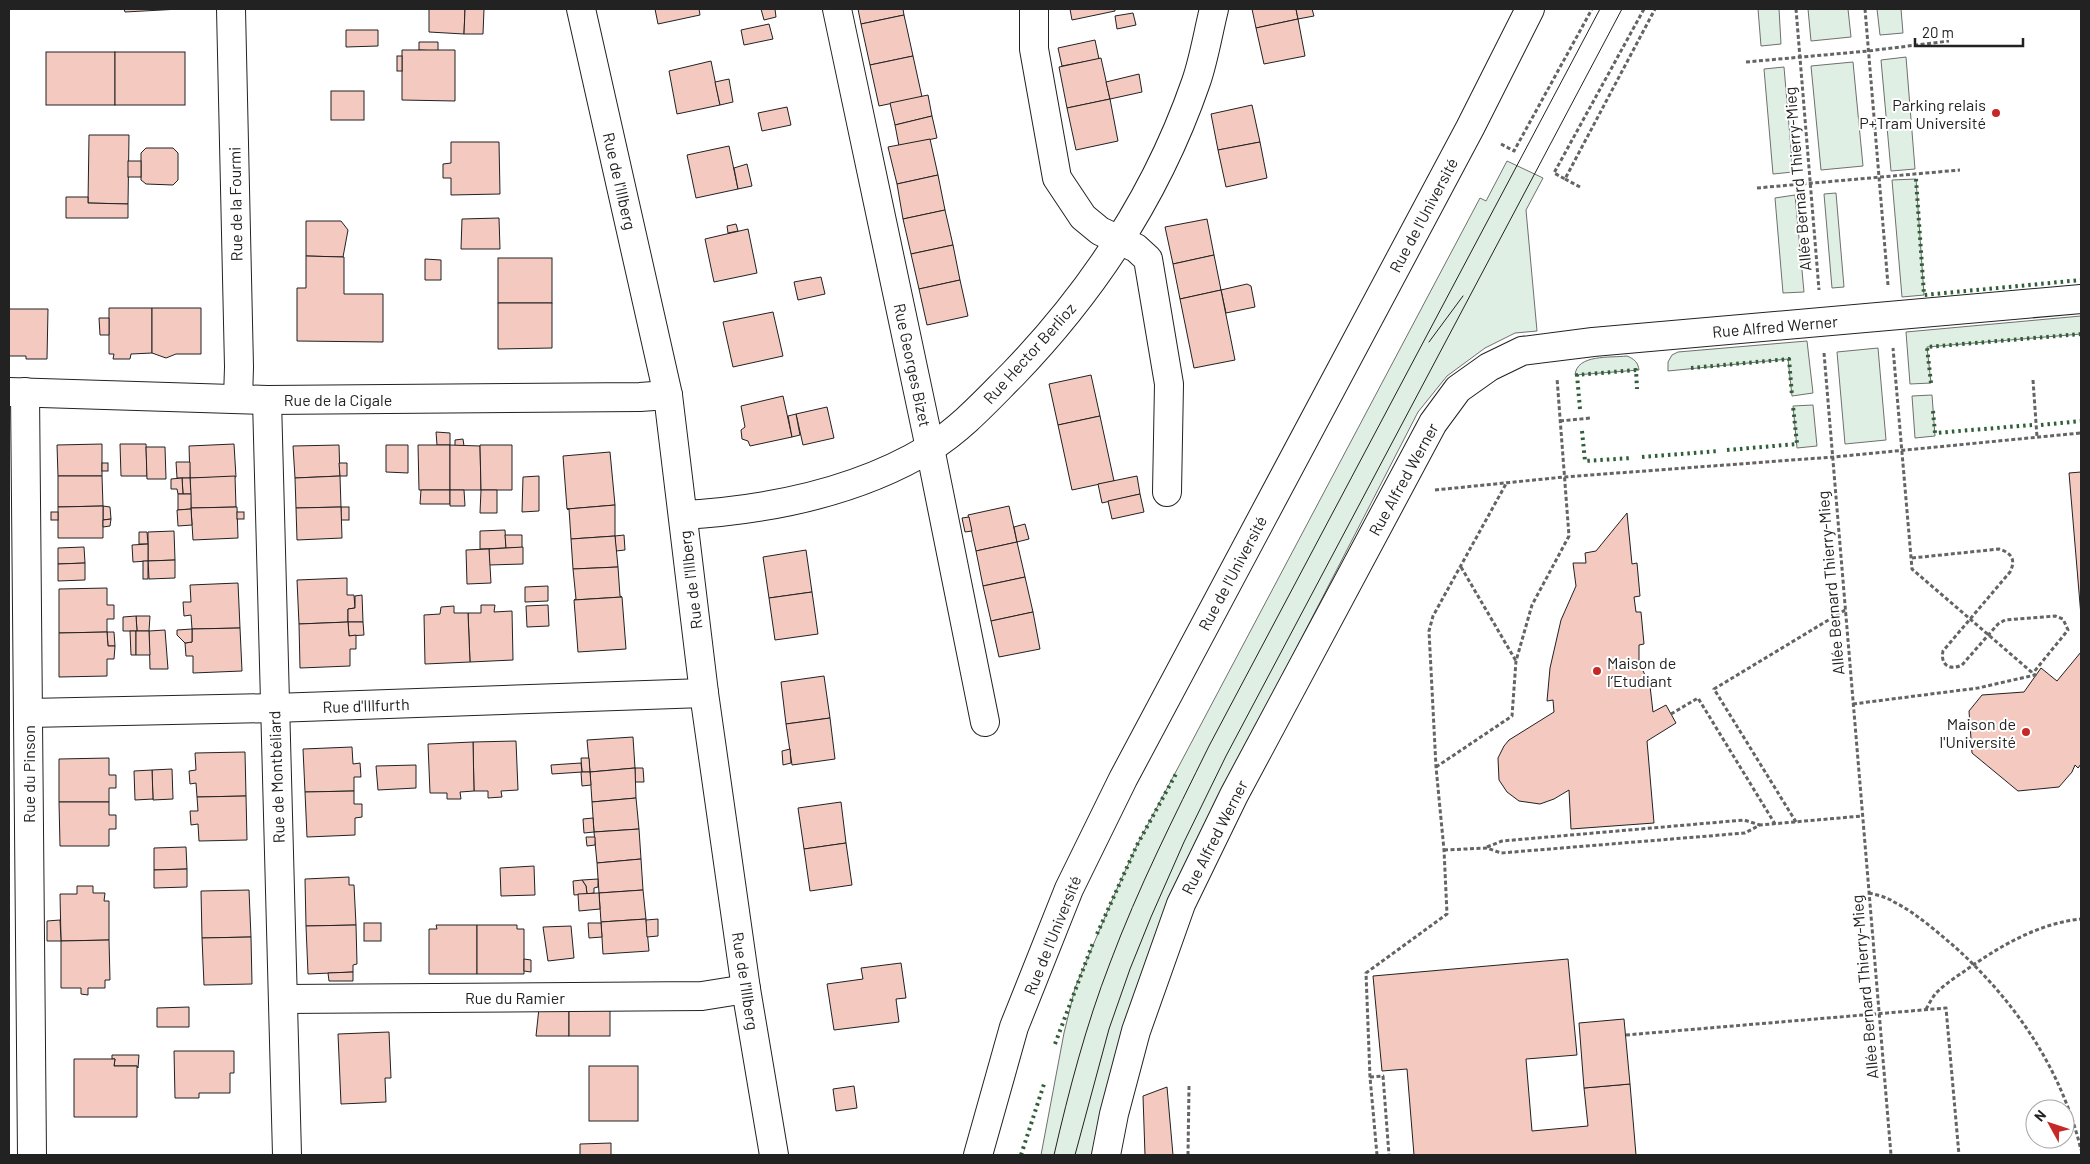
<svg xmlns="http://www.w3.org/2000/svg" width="2090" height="1164" font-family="Barlow,sans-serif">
<rect width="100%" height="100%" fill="#fff"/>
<g fill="#e0efe3" stroke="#6f6f6f">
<polygon points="1758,9 1779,9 1781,44 1761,46"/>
<polygon points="1808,9 1848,9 1851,37 1811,41"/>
<polygon points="1877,9 1901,9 1903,33 1880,35"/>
<polygon points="1906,57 1915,169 1891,171 1881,60"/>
<polygon points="1853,62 1863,166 1821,170 1811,66"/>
<polygon points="1784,67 1793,172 1773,174 1764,69"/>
<polygon points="1507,161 1543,178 1526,210 1537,331 1515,333 1485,348 1447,376 1418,412 1196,843 1093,1155 1041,1155 1064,1033 1075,988 1116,891 1137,845 1480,198 1486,201"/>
<polygon points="1916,179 1924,295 1902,297 1892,180"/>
<polygon points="1836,193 1844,287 1832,288 1824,194"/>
<polygon points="1795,195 1804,292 1783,293 1775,198"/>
<polygon points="2081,316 2081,334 1927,347 1931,383 1910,384 1906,332"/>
<polygon points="1807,341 1813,393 1792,396 1788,359 1668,371 1668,362 1672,355 1678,352"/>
<polygon points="1878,348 1886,440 1845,444 1837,352"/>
<path d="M1627 356C1634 359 1638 362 1639 370L1575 375C1577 354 1610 358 1627 356Z"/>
<polygon points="1932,395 1935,436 1915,438 1912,396"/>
<polygon points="1813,405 1817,446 1797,448 1793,406"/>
</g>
<g fill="#f3c9c0" stroke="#222">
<polygon points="124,9 180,9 125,12"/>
<polygon points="429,9 465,9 464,34 429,32"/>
<polygon points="465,9 484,9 483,34 464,34"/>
<polygon points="655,9 699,9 700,15 658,24"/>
<polygon points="761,9 775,9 776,17 764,20"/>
<polygon points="858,9 903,9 904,15 861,24"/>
<polygon points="1070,9 1115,9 1115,11 1072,20"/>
<polygon points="1252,9 1296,9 1298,19 1256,28"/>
<polygon points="1296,9 1312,9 1314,16 1298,19"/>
<polygon points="1133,13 1136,25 1117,29 1115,16"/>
<polygon points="904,15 913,56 870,65 861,24"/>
<polygon points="1298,19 1305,56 1264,64 1256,28"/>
<polygon points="769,24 773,39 744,45 741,30"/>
<polygon points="346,30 378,30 378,46 346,47"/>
<polygon points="1095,40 1099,59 1062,66 1058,48"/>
<polygon points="419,42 438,42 438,51 419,50"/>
<polygon points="402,50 455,50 455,101 402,100"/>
<rect x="46" y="52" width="69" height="53"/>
<rect x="115" y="52" width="70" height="53"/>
<rect x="397" y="56" width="5" height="15"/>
<polygon points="913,56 922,97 879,106 870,65"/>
<polygon points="1101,58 1110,99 1067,108 1059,67"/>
<polygon points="711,61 720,105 677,114 669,71"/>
<polygon points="1139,74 1142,92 1110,99 1106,82"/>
<polygon points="729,79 733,102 720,105 715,82"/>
<rect x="331" y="91" width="33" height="29"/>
<polygon points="928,95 932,116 895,125 890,103"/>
<polygon points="1110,99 1118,141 1076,150 1067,108"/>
<polygon points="1252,105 1260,142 1218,150 1211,114"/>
<polygon points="787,107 791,125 762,131 758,113"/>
<polygon points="932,116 937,138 899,146 895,125"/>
<polygon points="89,135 129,135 128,204 88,203"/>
<polygon points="930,139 938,175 897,184 888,147"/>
<polygon points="451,142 499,142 500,194 451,195 451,178 443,178 443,164 451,163"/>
<polygon points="1260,142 1267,178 1226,187 1218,150"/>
<polygon points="729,146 738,189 696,198 687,155"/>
<polygon points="146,148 173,148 178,153 178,180 173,185 146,184 141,180 141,153"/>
<rect x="128" y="161" width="13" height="16"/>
<polygon points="747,164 752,186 738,189 734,168"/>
<polygon points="938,175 945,210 903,219 897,184"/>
<polygon points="66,197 88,197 88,203 128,204 128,218 66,218"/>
<polygon points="945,210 953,245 911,254 903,219"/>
<polygon points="499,218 500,249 461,249 462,219"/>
<polygon points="1207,219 1214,255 1173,264 1165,227"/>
<polygon points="306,221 341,221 348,230 343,257 306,256"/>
<polygon points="736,224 738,231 728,233 727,226"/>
<polygon points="748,229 757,273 714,282 705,239"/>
<polygon points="953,245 960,280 919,289 911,254"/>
<polygon points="1214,255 1221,290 1180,299 1173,264"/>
<polygon points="306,256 344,257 344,294 383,294 383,342 297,341 297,288 306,288"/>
<rect x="498" y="258" width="54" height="45"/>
<polygon points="425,259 441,260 441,280 425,280"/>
<polygon points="821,277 825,294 798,300 794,282"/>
<polygon points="960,280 968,316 927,325 919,289"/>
<polygon points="1247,284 1251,286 1255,307 1226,313 1221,290"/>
<polygon points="1221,290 1235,360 1194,368 1180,299"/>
<polygon points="498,303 552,303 552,348 498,349"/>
<polygon points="109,308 152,308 152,353 131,354 130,359 113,359 114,354 109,354"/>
<polygon points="152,308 201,308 201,354 176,354 166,358 152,353"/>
<polygon points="9,309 48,309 47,359 26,359 26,356 9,356"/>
<polygon points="773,312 783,356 733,367 723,322"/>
<polygon points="99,318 109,318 109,335 100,335"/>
<polygon points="1091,375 1100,416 1058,425 1049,384"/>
<polygon points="783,396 792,437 750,446 748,441 742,439 741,430 745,427 741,406"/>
<polygon points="827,407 834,438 803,445 796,414"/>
<polygon points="796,414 800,435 792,437 788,416"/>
<polygon points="1100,416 1114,481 1072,490 1058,425"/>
<polygon points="436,432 450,433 450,445 437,445"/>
<polygon points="463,439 464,446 455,446 455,440"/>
<polygon points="102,444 102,476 58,476 57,445"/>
<polygon points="120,444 146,444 147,476 121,476"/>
<polygon points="234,444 236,477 190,478 189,446"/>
<polygon points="339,445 340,476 295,478 293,446"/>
<polygon points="386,445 408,445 408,473 386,472"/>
<polygon points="418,445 450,445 450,490 419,490"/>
<polygon points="450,445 480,446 481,490 450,490"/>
<polygon points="480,445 512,445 512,490 481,490"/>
<polygon points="146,447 165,447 166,479 147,479"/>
<polygon points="610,452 615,505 567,509 563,456"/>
<polygon points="176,462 190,462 190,478 177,478"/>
<rect x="102" y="463" width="6" height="8"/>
<polygon points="339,463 347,463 347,476 340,476"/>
<polygon points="2081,472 2081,616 2069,473"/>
<polygon points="58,476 102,476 103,506 58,507"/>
<polygon points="235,476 236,507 191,508 190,478"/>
<polygon points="340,476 341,507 296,508 295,478"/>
<polygon points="539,476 539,511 522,512 523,477"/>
<polygon points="1137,476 1140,494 1102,503 1098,484"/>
<polygon points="182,478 190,478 191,494 183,494"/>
<polygon points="182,478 183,494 178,494 177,489 171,489 171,479"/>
<polygon points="421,490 450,490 450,504 420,504"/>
<polygon points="450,490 464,490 465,506 450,506"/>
<polygon points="481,490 497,490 497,513 480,513"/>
<polygon points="178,494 191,494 191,509 178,510"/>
<polygon points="1140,494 1144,512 1112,519 1108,501"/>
<polygon points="615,505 615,536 571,539 569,509 567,509"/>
<polygon points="103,506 110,507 111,519 103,520"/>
<polygon points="103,506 103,538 58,538 58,507"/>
<polygon points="1009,506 1017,542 976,551 968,515"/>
<polygon points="237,507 238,538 193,540 191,508"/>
<rect x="341" y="507" width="8" height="13"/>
<polygon points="341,507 342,538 297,540 296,508"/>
<polygon points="191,509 192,525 178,526 177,510"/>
<rect x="51" y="512" width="7" height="8"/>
<rect x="237" y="512" width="7" height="7"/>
<polygon points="1627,513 1632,564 1637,563 1640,596 1634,597 1636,612 1641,612 1644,644 1639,645 1639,662 1650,686 1653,712 1666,705 1676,723 1647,741 1654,823 1571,829 1569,790 1554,799 1540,804 1519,801 1507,792 1499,780 1498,758 1504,746 1509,740 1554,712 1553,700 1547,701 1550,668 1561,620 1576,586 1573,563 1586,563 1585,553 1596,551"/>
<polygon points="969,517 972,531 965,532 962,518"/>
<polygon points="111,519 110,526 103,527 103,520"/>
<polygon points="1025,524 1029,539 1017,542 1014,527"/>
<polygon points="505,530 506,548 480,549 480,531"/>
<polygon points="174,531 175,560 148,561 148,532"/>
<polygon points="139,532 147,532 148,544 139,544"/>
<polygon points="505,535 522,535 522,548 506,548"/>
<polygon points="624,535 625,550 616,551 615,536"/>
<polygon points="615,536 618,567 573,569 571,539"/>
<polygon points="1017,542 1025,577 983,586 976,551"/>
<polygon points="148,544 148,561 133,562 132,545"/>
<polygon points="84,547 85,563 58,564 58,548"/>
<polygon points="523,547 523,564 489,565 489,549"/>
<polygon points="489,549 491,583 467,584 466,550"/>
<polygon points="806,550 812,592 769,598 763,557"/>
<polygon points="175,560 175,578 149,579 148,561"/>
<rect x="143" y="561" width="5" height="18"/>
<polygon points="85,563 85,580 58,581 58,564"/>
<polygon points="618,567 620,596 622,597 574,600 576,599 573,569"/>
<polygon points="1025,577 1033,612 991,621 983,586"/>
<polygon points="347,578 347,595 354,595 355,608 348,609 348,622 299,624 297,580"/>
<polygon points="238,583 240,628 192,629 191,615 184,616 183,602 191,602 190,585"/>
<polygon points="548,586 548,601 525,602 525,587"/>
<polygon points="107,588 107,605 114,605 114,619 107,619 107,632 59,633 59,589"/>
<polygon points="812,592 818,634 775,640 769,598"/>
<polygon points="362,595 363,622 348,622 348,609 355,608 355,596"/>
<polygon points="622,597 626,649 578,652 574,600"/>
<polygon points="481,605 495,605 494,612 512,611 513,660 470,662 468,613 481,613"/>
<polygon points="548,605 549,626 527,627 526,606"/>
<polygon points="454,606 454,613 468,613 470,662 425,664 424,615 440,614 441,607"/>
<polygon points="1033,612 1040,649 999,657 991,621"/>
<polygon points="136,616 150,616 149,631 137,631"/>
<polygon points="136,616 137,631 123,631 123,617"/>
<polygon points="348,622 363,622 364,635 349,636"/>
<polygon points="348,622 349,636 356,635 356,649 350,649 350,666 300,668 299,624"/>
<polygon points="240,628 242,671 193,673 193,656 186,656 185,643 192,642 192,629"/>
<polygon points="192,629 192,642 185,643 177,635 177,630"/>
<polygon points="165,630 168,669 150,669 149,631"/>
<polygon points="130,631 136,631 136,655 131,655"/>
<polygon points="136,631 149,631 150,655 136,655"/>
<polygon points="107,632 114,632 115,646 108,646"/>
<polygon points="107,632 108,646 115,646 114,659 107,659 107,676 59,677 59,633"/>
<polygon points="2081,652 2081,764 2078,768 2075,765 2072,772 2059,787 2018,791 1972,753 1969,711 1982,695 2024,692 2041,668 2057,681"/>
<polygon points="824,676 830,718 786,724 781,682"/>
<polygon points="830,718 835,759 792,765 786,724"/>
<polygon points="633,737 635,768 590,772 587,740"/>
<polygon points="516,741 518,790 501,791 502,797 488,798 488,791 474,791 473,742"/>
<polygon points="473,742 474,791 460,792 461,799 447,799 447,793 430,793 428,744"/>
<polygon points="352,747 353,764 360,763 361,777 354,777 354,791 305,792 303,749"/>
<polygon points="790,749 791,763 783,765 782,751"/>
<polygon points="245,752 246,796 197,797 196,783 190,784 189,771 196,770 195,753"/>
<polygon points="109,758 109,775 116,775 116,788 109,788 109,802 59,802 59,759"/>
<polygon points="581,758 589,758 590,772 582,772"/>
<polygon points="581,763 582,772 552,774 551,765"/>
<polygon points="416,765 416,788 378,790 376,766"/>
<polygon points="635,768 643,768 644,782 635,782"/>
<polygon points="635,768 636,798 592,802 590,772"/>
<polygon points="172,769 173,799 153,800 152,770"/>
<polygon points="152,770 153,799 135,800 134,771"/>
<polygon points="581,772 590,772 591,785 582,786"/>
<polygon points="354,791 354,804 362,804 362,817 355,818 355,835 307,837 305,792"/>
<polygon points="246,796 247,840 199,841 198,824 191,825 190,811 198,811 197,797"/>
<polygon points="636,798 639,829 594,832 592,802"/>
<polygon points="59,802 109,802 109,815 116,815 116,829 109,829 109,846 60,846"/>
<polygon points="841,802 846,843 804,849 798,808"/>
<polygon points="593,818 594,832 584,833 583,819"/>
<polygon points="639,829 641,859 597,863 594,832"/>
<polygon points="586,837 595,837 595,845 587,846"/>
<polygon points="846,843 852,885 810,891 804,849"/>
<polygon points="186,847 187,869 154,870 154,848"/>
<polygon points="641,859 643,890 599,893 597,863"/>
<polygon points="534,866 535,895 501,896 500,868"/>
<polygon points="187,869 187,887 154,888 154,870"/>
<polygon points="349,877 349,885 354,885 356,925 306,926 305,879"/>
<polygon points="598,879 598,887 594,888 594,893 587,894 586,886 582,880"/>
<polygon points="582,880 586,886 587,894 574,895 573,881"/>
<polygon points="77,886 93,886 93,893 105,893 104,901 109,901 109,940 61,941 60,894 77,894"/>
<polygon points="249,890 251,937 202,938 201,891"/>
<polygon points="643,890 646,919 601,922 599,893"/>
<polygon points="599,893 600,909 579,911 578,894"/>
<polygon points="646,919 649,951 603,954 601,922"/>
<polygon points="658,919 658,936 647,937 646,920"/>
<polygon points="60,920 61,941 47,941 47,921"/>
<rect x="364" y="923" width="17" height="18"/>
<polygon points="588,923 601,923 602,937 589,938"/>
<polygon points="356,925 357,964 353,965 353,972 308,974 306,926"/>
<polygon points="436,925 477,925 477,974 429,974 429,929 437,929"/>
<polygon points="477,925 517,925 517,929 524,929 524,974 477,974"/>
<polygon points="571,926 574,958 548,961 543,927"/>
<polygon points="251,937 252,984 204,985 202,938"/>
<polygon points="109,940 110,980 105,980 105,988 88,988 88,995 81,994 81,988 61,988 61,941"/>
<polygon points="524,959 531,960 531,972 524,971"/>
<polygon points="1568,959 1577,1055 1526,1059 1532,1131 1588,1126 1584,1088 1630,1084 1636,1155 1414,1155 1407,1069 1382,1071 1373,976"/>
<polygon points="901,963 906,998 896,999 899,1022 834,1030 827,984 863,979 861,968"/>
<polygon points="353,972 353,981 329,981 328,973"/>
<polygon points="189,1007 189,1027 157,1027 157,1008"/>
<polygon points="539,1008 569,1008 569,1036 536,1036"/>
<rect x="569" y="1008" width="41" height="28"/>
<polygon points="1624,1019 1630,1084 1584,1088 1579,1023"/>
<polygon points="389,1032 391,1078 385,1078 386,1102 341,1104 338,1034"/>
<polygon points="174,1051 234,1051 234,1073 230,1073 230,1093 199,1093 199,1098 175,1098"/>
<polygon points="112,1055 139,1055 138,1068 137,1066 114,1066 115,1059 112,1059"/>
<polygon points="74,1059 115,1059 114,1066 137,1066 137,1117 74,1117"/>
<rect x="589" y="1066" width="49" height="55"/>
<polygon points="854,1086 857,1108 836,1111 833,1089"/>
<polygon points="1167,1087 1173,1155 1145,1155 1143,1096"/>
<polygon points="611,1143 611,1155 580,1155 580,1144"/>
</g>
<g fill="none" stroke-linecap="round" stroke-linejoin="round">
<g stroke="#222" stroke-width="30">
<g id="street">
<polyline points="231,9 239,367 238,399"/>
<polyline points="581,9 668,395 704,693 746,989 774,1155"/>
<polyline points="837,9 930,448 985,722"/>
<polyline points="1034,9 1034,49 1057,178 1083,217 1100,231 1136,248 1148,259 1169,384 1167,492"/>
<polyline points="9,392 267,400 640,397 668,395"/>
<polyline points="25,392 32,1155"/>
<polyline points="267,400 287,1155"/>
<path d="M683 515C769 510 856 493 930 448 962 428 987 400 1013 374 1093 291 1158 192 1196 82 1204 59 1208 33 1214 9"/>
<polyline points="28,713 274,708 704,693"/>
<polyline points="284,999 702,996 746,989"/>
<polyline points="1106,1155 1114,1114 1136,1031 1181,904 1234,795 1433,423 1458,389 1489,367 1522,351 1593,342 2081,299"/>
</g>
</g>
<g stroke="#222" stroke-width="30">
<polyline id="primary" points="978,1155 1014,1027 1069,889 1123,779 1470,128 1530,9"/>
</g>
<g stroke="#646464" stroke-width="3" stroke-dasharray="4 2.5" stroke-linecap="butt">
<polyline points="1644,9 1554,173 1565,179 1655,9"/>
<polyline points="1796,9 1819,290"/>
<polyline points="1865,9 1888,285"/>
<polyline points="1746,62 1868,51 1949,41"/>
<polyline points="1501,144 1514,151 1592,9"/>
<polyline points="1565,179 1580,187"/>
<polyline points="1757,188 1960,170"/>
<polyline points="1824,353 1891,1155"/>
<polyline points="2033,380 2037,437"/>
<polyline points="1560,421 1591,418"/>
<polyline points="1435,490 1564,477 1833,457 2081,433"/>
<path d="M1912 558 1999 549C2012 553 2016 560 2010 572L1943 651C1940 665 1950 671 1962 665L1998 624 2005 620 2055 616 2063 619 2068 630 2033 673"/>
<polyline points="1461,567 1516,661"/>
<polyline points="1853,704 1978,688 2035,675 1912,569 1893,348"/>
<polyline points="1671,714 1698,698 1775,824"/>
<polyline points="1436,767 1512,716 1516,661 1532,605 1569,536 1557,378"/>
<polyline points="1796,822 1714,689 1845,610"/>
<polyline points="1487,847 1502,841 1744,820 1760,825"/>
<polyline points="1444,850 1487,848 1501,853 1745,833 1760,825 1862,816"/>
<path d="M1869 893C1877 895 1887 897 1894 902 1916 913 1936 931 1955 947 2016 1002 2062 1070 2081 1150"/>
<path d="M1926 1009C1929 1004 1932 998 1936 993 1945 984 1956 977 1966 970 2000 946 2039 923 2081 919"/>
<polyline points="1626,1035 1946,1008 1959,1155"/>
<polyline points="1370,1077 1383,1076 1389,1155"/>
<polyline points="1188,1155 1189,1086"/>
<polyline points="1377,1155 1370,1077 1366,973 1447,914 1444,850 1436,767 1429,631 1433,616 1507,482"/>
</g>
<use href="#street" stroke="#fff" stroke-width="28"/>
<use href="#primary" stroke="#fff" stroke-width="28"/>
<g stroke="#222" stroke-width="1">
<polyline points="1429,342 1463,296"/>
<path d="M1054 1155C1069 1090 1086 1025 1110 963 1138 888 1174 817 1209 746L1600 9"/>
<polyline points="1075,1155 1109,1029 1130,969 1151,917 1184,842 1226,756 1622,9"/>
</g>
<g stroke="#2f5e38" stroke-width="4" stroke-dasharray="2.5 4" stroke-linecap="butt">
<polyline points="1916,179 1924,295 2081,280"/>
<polyline points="1691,368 1789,359 1792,396"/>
<polyline points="1931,383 1927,347 2081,334"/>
<polyline points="1580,409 1577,375 1636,370 1637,389"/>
<polyline points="1933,411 1935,433 2032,425"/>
<polyline points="2041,425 2081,421"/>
<polyline points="1582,431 1585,461 1632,458"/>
<polyline points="1727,450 1797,444 1793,406"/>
<polyline points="1642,457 1718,451"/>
<polyline points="1097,934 1137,845 1177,772"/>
<polyline points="1055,1044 1093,943"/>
<polyline points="1021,1155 1045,1081"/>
</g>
</g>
<g fill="#c62828" stroke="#fff" stroke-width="2">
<circle cx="1996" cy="113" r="5"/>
<circle cx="1597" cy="671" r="5"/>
<circle cx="2026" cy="732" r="5"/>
</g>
<g text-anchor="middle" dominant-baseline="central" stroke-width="4" stroke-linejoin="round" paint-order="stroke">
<g font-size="16" fill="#222" stroke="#fff" text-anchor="end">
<text x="1986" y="104">Parking relais<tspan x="1986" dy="18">P+Tram Université</tspan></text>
<text x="1607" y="662" text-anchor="start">Maison de<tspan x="1607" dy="18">l’Etudiant</tspan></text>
<text x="2016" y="723">Maison de<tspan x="2016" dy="18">l'Université</tspan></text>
</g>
<g font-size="16" fill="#222" stroke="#fff">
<text transform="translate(1797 179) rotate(-95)">Allée Bernard Thierry-Mieg</text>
<text transform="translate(620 181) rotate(77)">Rue de l'Illberg</text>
<text transform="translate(235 204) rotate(-91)">Rue de la Fourmi</text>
<text transform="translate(1423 215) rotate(-62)">Rue de l'Université</text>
<text transform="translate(1775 326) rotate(-5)">Rue Alfred Werner</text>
<text transform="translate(1029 353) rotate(-48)">Rue Hector Berlioz</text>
<text transform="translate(913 365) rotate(78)">Rue Georges Bizet</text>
<text x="338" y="399">Rue de la Cigale</text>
<text transform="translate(1403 479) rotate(-61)">Rue Alfred Werner</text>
<text transform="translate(1232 573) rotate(-62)">Rue de l'Université</text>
<text transform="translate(690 580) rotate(-97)">Rue de l'Illberg</text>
<text transform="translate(1830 583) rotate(-95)">Allée Bernard Thierry-Mieg</text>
<text transform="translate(366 705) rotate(-2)">Rue d'Illfurth</text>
<text transform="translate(28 774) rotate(-90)">Rue du Pinson</text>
<text transform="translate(276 777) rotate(-92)">Rue de Montbéliard</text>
<text transform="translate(1214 837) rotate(-63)">Rue Alfred Werner</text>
<text transform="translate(1052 935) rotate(-68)">Rue de l'Université</text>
<text transform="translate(746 981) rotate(81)">Rue de l'Illberg</text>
<text transform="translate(1864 987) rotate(-95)">Allée Bernard Thierry-Mieg</text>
<text x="515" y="997">Rue du Ramier</text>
</g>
</g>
<rect width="2090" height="1164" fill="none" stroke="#222222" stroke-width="20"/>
<g transform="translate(2050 1124) rotate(310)"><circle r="24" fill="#ffffff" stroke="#a7a7a7"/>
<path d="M0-4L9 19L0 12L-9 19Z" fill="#c62828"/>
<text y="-8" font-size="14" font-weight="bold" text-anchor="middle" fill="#222222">N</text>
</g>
<path d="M1915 38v8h108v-8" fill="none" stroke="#222222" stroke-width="2.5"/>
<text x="1922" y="38" font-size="15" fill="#222222" stroke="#ffffff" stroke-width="4" paint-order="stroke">20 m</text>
</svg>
